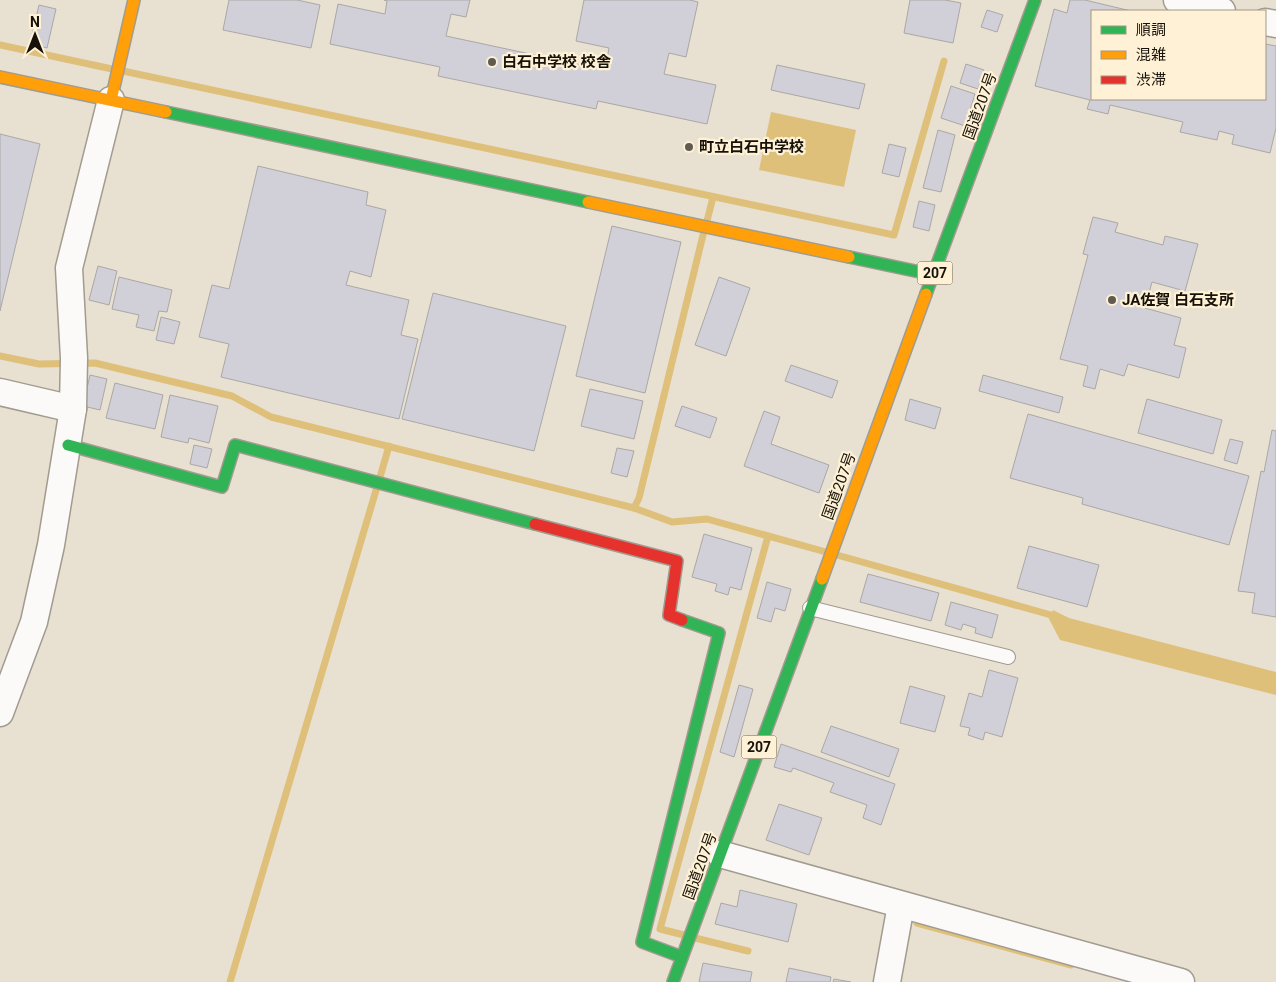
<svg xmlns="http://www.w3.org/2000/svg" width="1276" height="982" font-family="Roboto,'Noto Sans JP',sans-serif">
<rect width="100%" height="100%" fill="#e8e0d1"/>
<g fill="#dfc07a">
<polygon points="771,112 856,130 844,187 759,170"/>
<polygon points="1053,610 1069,618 1276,672 1276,695 1060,640 1048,617 1051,615"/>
</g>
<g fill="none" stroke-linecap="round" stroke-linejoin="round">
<g stroke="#dfc07a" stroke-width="7">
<polyline points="0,45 112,69"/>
<polyline points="123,71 894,235 944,61"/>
<polyline points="707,221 713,197"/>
<polyline points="0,356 39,364 95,363 232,396 271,417 634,508 639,498 704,231"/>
<polyline points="380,477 389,446"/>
<polyline points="634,508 672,522 707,519 826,552"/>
<polyline points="837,555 1051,615 1058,620"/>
<polyline points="917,923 1071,965"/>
<polyline points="684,935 660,929 768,536"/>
<polyline points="695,938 748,951"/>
<polyline points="230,982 377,487"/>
</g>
</g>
<g fill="#d1d0d9" stroke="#aaa7a5">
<polygon points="229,0 297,0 320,5 311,48 223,30"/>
<polygon points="384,0 470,0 466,17 451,14 446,36 605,70 609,48 576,41 584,0 690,0 698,2 686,57 669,53 664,74 716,85 707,124 598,101 596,109 438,76 440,67 330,44 338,4 385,14 387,1"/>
<polygon points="910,0 945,0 961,3 953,43 904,33"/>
<polygon points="1070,0 1085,0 1131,11 1092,11 1092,99 1265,99 1265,44 1276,46 1276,128 1270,153 1232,144 1234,135 1219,131 1217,140 1180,132 1183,122 1110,105 1108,114 1087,109 1090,100 1035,86 1054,9 1067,13"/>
<polygon points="39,5 56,9 47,48 30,44"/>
<polygon points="987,10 1003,15 997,32 981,27"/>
<polygon points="966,64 984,70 978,89 960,83"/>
<polygon points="777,65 865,84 859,109 771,90"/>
<polygon points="951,86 975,94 965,126 941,118"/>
<polygon points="938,130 955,135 941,192 923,188"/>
<polygon points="0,134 40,144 0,311"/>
<polygon points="889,144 906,148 899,177 882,173"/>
<polygon points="258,166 368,192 366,205 386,210 371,277 350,271 346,285 409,300 401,335 418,339 399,419 221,377 229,344 199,337 212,285 229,289"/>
<polygon points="919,201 935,205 929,231 913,227"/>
<polygon points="1093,217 1118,223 1115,232 1163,245 1165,236 1198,244 1185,291 1152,282 1145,308 1181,318 1174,345 1186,348 1179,378 1128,364 1124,376 1100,369 1095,389 1083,386 1088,366 1060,359 1088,255 1083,254"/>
<polygon points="612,226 681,242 645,393 576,376"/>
<polygon points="98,266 117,271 109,305 89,300"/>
<polygon points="119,277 172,290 167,312 159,311 154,331 136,327 139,315 112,309"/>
<polygon points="719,277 750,288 726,356 695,345"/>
<polygon points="433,293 566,326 534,451 402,419"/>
<polygon points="161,317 180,322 174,344 156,340"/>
<polygon points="791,365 838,381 832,398 785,381"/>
<polygon points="90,375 107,379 100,410 83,406"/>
<polygon points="983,375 1063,397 1059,413 979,391"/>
<polygon points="115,383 163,395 155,429 106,418"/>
<polygon points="590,389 643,401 634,439 581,426"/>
<polygon points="170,395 218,406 209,443 189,438 188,443 161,437"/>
<polygon points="910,399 941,408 935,429 905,420"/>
<polygon points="1147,399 1222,420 1213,454 1138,433"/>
<polygon points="682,406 717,418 710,438 675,426"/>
<polygon points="764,411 780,417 771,444 829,465 819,493 744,466"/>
<polygon points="1028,414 1249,476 1229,545 1082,504 1083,498 1010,478"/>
<polygon points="1272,430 1276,431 1276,617 1252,613 1255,593 1238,591 1261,471 1264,472"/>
<polygon points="1230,439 1243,442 1237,464 1224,460"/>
<polygon points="194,445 212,449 207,468 190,464"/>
<polygon points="617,448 634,451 627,477 611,473"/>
<polygon points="704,534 752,548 741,590 730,587 728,595 715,591 717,584 692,577"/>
<polygon points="1029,546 1099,565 1087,607 1017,588"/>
<polygon points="868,574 939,593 931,621 860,602"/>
<polygon points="767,582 791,589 785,611 775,608 771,622 757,618"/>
<polygon points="951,602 998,615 992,638 975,633 976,628 963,624 961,630 945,625"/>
<polygon points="989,670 1018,678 1002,737 985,732 983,740 968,735 970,728 960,726 969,693 982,697"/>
<polygon points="739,685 753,689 734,757 720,752"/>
<polygon points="910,686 945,696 935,732 900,723"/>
<polygon points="831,726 899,749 889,777 821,752"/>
<polygon points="781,744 895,784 881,825 863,818 867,805 830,792 834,783 793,768 791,772 774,767"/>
<polygon points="779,804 822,818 809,855 766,840"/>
<polygon points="740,890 797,904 788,942 715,924 721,903 737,907"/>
<polygon points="703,963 752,972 750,982 699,982"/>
<polygon points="789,968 831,977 830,982 786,982"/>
<polygon points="834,979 851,982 833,982"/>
</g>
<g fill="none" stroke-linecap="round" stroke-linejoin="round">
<g stroke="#a19b90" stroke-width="16">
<polyline id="lane" points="810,608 1008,657"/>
</g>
<g stroke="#a19b90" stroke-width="29">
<g id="street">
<polyline points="1177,0 1222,11"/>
<polyline points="1265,22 1276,24"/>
<polyline points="0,392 73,409"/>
<polyline points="0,713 34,622 51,545 73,409 74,358 69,268 111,100"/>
<polyline points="720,854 1181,982"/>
<polyline points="887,982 901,905"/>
</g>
</g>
<g stroke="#a19b90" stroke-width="14">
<g id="fast">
<polyline points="166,112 588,202"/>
<polyline points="849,257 934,275"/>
<polyline points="926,294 1035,0"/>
<polyline points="68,445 222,487 235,445 535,524"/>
<polyline points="682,620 719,633 642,942 682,957"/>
<polyline points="673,982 822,579"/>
</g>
</g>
<g stroke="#a19b90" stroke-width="14">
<g id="slow">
<polyline points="0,77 166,112"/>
<polyline points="111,100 134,0"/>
<polyline points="588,202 849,257"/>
<polyline points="822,579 926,294"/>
</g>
</g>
<g stroke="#a19b90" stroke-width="14">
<polyline id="jam" points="535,524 677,561 669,615 682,620"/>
</g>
<use href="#lane" stroke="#fcfaf8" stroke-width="14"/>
<use href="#street" stroke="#fcfaf8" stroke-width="26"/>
<use href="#fast" stroke="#30b455" stroke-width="11"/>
<use href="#slow" stroke="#ff9f0a" stroke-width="11"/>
<use href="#jam" stroke="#e5322d" stroke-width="11"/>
</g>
<g fill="#605a4f" stroke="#fef1d5" stroke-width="2">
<circle cx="492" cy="62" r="5"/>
<circle cx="689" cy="147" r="5"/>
<circle cx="1112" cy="300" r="5"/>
</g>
<g text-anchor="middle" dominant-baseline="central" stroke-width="4.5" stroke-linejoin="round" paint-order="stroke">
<g fill="#fef1d5" stroke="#5c5546" stroke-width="1">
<rect x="917.5" y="261.5" width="35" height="23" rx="4"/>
<rect x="741.5" y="735.5" width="35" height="23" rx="4"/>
</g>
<g font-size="14" font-weight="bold" fill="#171209">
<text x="935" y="273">207</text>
<text x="759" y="747">207</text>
</g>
<g font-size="15" font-weight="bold" fill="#171209" stroke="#fef1d5" text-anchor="start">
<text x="502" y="62">白石中学校 校舎</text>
<text x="699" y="147">町立白石中学校</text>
<text x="1122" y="300">JA佐賀 白石支所</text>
</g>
<g font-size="15" fill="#171209" stroke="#fef1d5">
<text transform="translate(980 106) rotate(-70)">国道207号</text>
<text transform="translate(839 486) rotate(-70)">国道207号</text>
<text transform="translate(700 866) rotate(-70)">国道207号</text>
</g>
</g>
<rect x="1091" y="10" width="175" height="90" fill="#fef1d5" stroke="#a29883"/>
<rect x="1101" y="26" width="25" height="8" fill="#30b455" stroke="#a29883"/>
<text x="1136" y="35" font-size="15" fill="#171209">順調</text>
<rect x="1101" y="51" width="25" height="8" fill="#ff9f0a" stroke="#a29883"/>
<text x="1136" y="60" font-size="15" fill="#171209">混雑</text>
<rect x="1101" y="76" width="25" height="8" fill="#e5322d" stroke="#a29883"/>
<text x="1136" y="85" font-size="15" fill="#171209">渋滞</text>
<g transform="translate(35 35)" stroke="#fef1d5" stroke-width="4" paint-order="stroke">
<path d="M0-4L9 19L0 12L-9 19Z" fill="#171209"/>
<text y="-8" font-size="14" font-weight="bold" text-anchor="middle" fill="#171209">N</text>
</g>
</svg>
